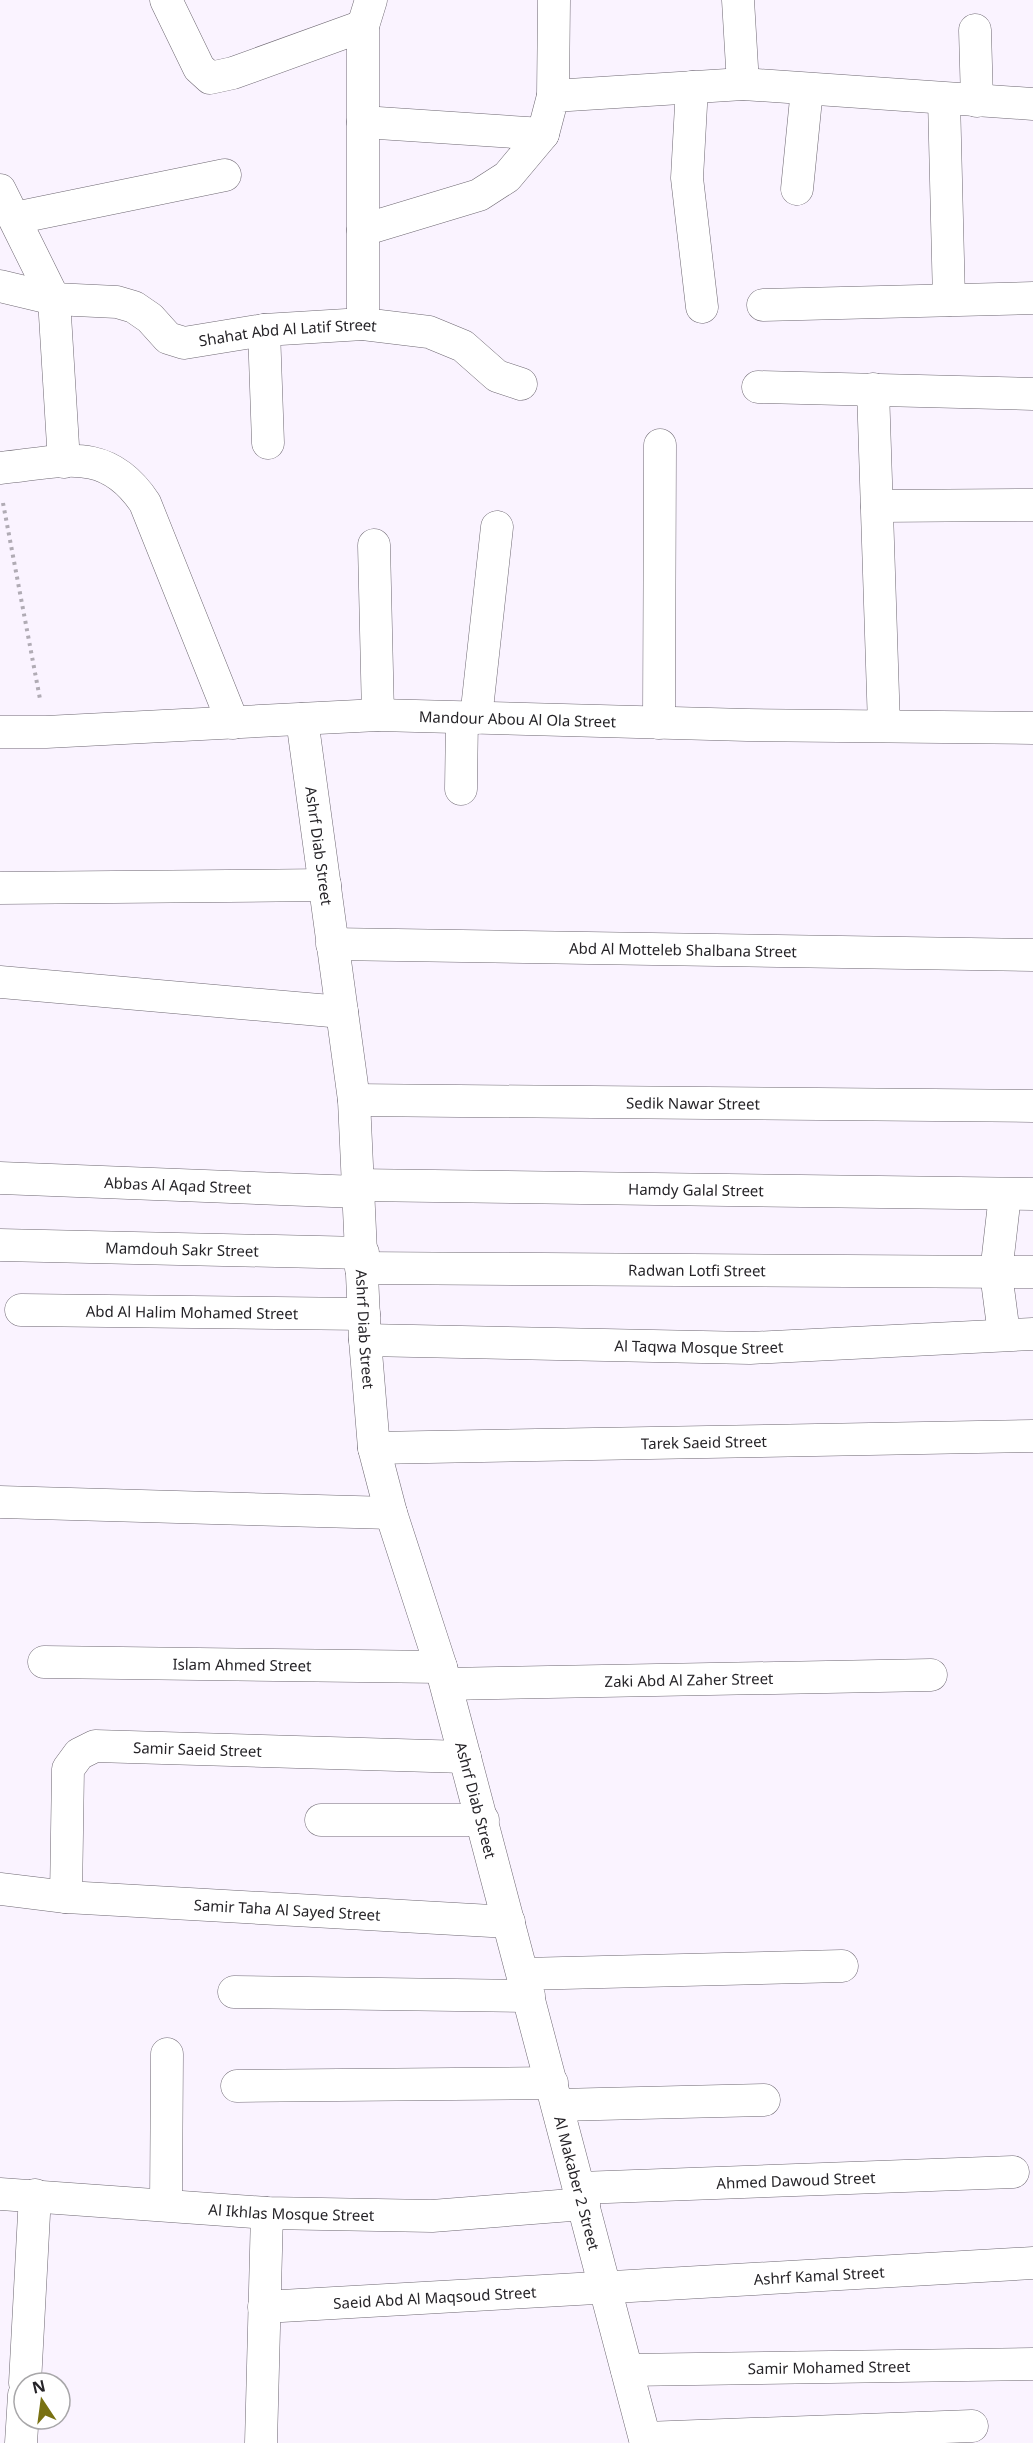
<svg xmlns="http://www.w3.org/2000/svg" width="1033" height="2443" font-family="'Noto Sans',sans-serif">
<rect width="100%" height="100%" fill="#faf3ff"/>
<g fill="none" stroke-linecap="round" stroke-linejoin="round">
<g stroke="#6e6872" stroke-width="33">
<g id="street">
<polyline points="166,0 199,68 210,78 233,73 363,26"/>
<polyline points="738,0 743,84"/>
<polyline points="975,30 977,101"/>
<polyline points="692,87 687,178 702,307"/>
<polyline points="553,96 554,0"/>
<polyline points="944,99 949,300"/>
<polyline points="363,122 543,134"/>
<polyline points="797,189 807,89"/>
<polyline points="0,190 54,299 64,462"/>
<polyline points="15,218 225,175"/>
<polyline points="363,230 479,195 507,177 543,134 553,96 743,84 1033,104"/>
<path id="s1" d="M0 286 54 299 117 302 134 307 150 318 168 338 184 343 264 330 363 324 429 332 463 346 497 376 521 384"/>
<polyline points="763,305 1033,298"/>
<polyline points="363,324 363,26 371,0"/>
<polyline points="264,330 268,443"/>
<polyline points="758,387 1033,394"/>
<polyline points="873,389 884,726"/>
<path d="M0 468C61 462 106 444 145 503L233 723"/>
<polyline points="877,506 1033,505"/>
<polyline points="374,545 378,715"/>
<polyline points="476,718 497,527"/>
<path id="s2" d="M302 719 354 1100 365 1340 374 1448 391 1513 441 1667 646 2443"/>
<polyline points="659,723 660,445"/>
<path id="s3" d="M0 732H46L378 715 747 725 1033 728"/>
<polyline points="461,789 462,718"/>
<polyline points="0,888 325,885"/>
<path id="s4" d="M332 944 1033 955"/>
<polyline points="0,982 342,1012"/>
<path id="s5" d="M354 1100 1033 1106"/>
<path id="s6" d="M0 1178 358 1192"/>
<path id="s7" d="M357 1185 1033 1194"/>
<path id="s8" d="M0 1245 363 1253"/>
<path id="s9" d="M361 1268 1033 1272"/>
<path id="s10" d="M21 1310 364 1314"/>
<polyline points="1004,1334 996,1273 1005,1195"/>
<path id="s11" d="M365 1340 750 1348 1033 1334"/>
<path id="s12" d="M374 1448 1033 1436"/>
<polyline points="0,1502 391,1513"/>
<path id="s13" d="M44 1662 441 1667"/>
<path id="s14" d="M446 1684 931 1675"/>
<polyline points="321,1820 483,1820"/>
<path id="s15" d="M0 1889 66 1897 509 1922"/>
<path id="s16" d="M66 1897 68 1769 79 1754 95 1746 465 1757"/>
<polyline points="523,1974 842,1966"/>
<polyline points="234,1992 529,1996"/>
<polyline points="237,2086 552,2083"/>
<polyline points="558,2105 764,2100"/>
<path id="s17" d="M580 2188 1013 2172"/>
<path id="s18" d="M0 2194 267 2213 432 2216 584 2204"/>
<polyline points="166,2204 167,2054"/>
<path id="s19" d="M264 2307 1033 2263"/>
<path id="s20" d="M627 2370 1033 2364"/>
<polyline points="25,2383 35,2195"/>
<polyline points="645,2438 972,2426"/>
<polyline points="21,2443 24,2395"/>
<polyline points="261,2443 267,2213"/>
</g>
</g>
<polyline stroke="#b0abb4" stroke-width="4" stroke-dasharray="3 4.5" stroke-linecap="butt" points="3,503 40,699"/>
<use href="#street" stroke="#fff" stroke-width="32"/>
</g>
<g text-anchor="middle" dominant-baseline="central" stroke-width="5" stroke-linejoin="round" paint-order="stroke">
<g font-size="15" fill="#262428" stroke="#fff">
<text stroke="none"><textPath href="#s1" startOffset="304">Shahat Abd Al Latif Street</textPath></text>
<text stroke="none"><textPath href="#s3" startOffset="518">Mandour Abou Al Ola Street</textPath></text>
<text stroke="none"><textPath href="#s2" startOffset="128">Ashrf Diab Street</textPath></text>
<text stroke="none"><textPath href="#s4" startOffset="351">Abd Al Motteleb Shalbana Street</textPath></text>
<text stroke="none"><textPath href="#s5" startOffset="339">Sedik Nawar Street</textPath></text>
<text stroke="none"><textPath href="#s6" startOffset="178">Abbas Al Aqad Street</textPath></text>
<text stroke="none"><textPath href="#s7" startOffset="339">Hamdy Galal Street</textPath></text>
<text stroke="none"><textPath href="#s8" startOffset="182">Mamdouh Sakr Street</textPath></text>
<text stroke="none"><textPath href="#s9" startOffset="336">Radwan Lotfi Street</textPath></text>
<text stroke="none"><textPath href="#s10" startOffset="171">Abd Al Halim Mohamed Street</textPath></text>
<text stroke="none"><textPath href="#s2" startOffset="614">Ashrf Diab Street</textPath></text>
<text stroke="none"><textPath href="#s11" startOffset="334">Al Taqwa Mosque Street</textPath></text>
<text stroke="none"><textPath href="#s12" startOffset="330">Tarek Saeid Street</textPath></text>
<text stroke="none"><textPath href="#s13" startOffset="198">Islam Ahmed Street</textPath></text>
<text stroke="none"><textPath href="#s14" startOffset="243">Zaki Abd Al Zaher Street</textPath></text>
<text stroke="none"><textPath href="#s16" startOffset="267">Samir Saeid Street</textPath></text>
<text stroke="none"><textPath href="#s2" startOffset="1100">Ashrf Diab Street</textPath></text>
<text stroke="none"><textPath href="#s15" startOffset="288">Samir Taha Al Sayed Street</textPath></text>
<text stroke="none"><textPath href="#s17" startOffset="216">Ahmed Dawoud Street</textPath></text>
<text stroke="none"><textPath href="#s2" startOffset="1496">Al Makaber 2 Street</textPath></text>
<text stroke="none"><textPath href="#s18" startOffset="292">Al Ikhlas Mosque Street</textPath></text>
<text stroke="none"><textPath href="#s19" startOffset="556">Ashrf Kamal Street</textPath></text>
<text stroke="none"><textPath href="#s19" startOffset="171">Saeid Abd Al Maqsoud Street</textPath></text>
<text stroke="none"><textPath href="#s20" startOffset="202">Samir Mohamed Street</textPath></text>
</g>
</g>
<g transform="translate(42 2401) rotate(347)"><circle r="28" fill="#ffffff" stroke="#a8a7a9" stroke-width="1.5"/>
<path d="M0-4.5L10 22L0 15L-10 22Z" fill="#797112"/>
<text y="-9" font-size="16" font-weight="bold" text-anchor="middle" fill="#262428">N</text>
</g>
</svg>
